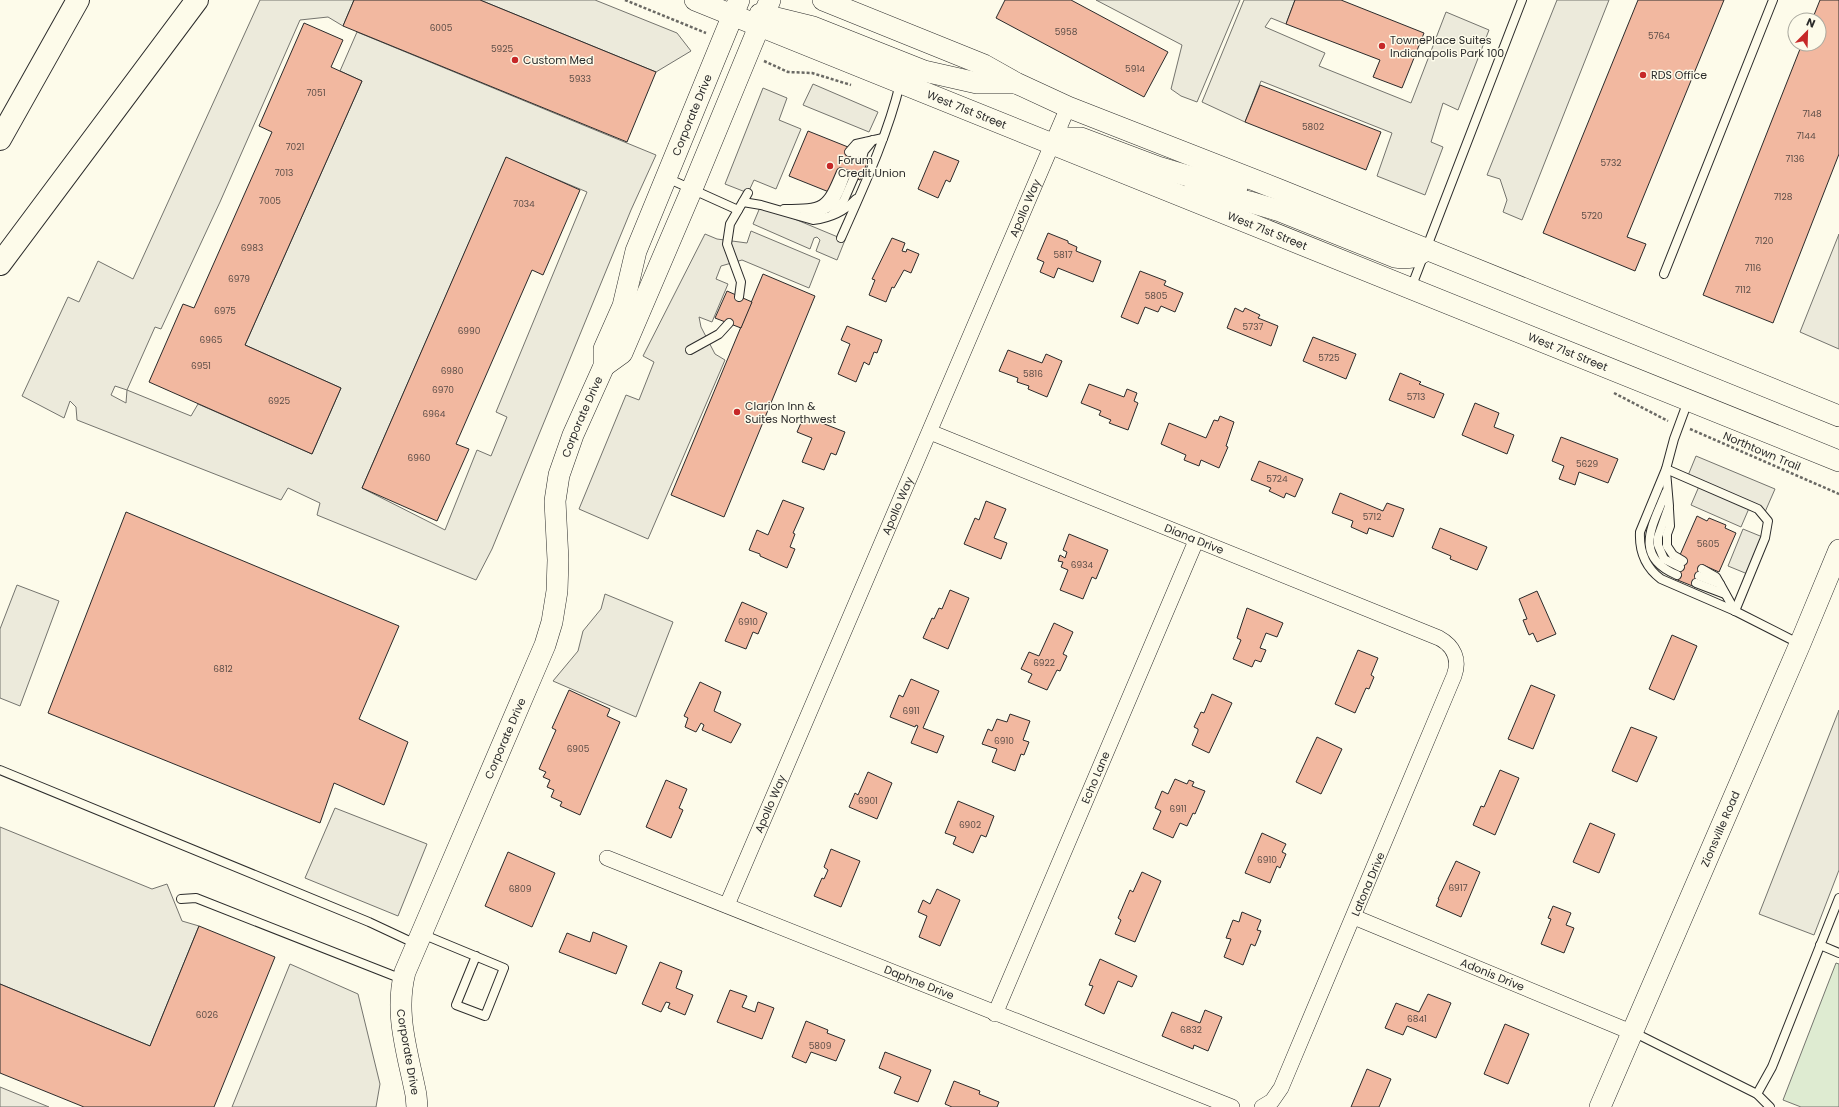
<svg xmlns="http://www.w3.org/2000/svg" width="1839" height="1107" font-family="Poppins,sans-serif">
<rect width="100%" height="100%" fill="#fdfbea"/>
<polygon fill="#deebd1" stroke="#74746e" points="1836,963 1839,964 1839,1107 1801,1107 1783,1100"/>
<g fill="#eceadb" stroke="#74746e" fill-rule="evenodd">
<path d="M260 0H354L343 26 328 17 300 20 220 202 161 329 155 327 127 390 191 416 198 404 312 454 341 388 245 345 362 81 340 71 357 32 656 155 631 210 492 549 476 580 317 515 320 503 288 488 281 500 77 420 76 407 70 401 64 418 22 396 68 297 79 302 98 261 133 279ZM506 158 587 192 496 412 507 417 491 456 477 450 445 530 362 488ZM115 386 127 390 126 403 111 395Z"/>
<polygon points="480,0 595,0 677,33 691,51 656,72"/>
<polygon points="1096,0 1240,0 1197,102 1181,96 1171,89 1182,45"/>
<polygon points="1244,0 1295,0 1286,24 1271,18 1265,27 1325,53 1319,66 1411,103 1446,12 1489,30 1458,110 1443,103 1431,142 1443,147 1425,195 1377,176 1392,133 1261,81 1245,122 1202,102"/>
<polygon points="1557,0 1609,0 1522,220 1503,212 1507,200 1500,179 1487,175"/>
<polygon points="813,84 878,112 869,132 803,105"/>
<polygon points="763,88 787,98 779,120 801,129 776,189 754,180 748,193 725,184"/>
<polygon points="761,205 845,240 837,260 816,251 820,240 817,237 814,238 810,249 753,224"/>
<polygon points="751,231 820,260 809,288 742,260 721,266 716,279 728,284 712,322 699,317 701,327 715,354 725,360 648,539 579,509 626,395 639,400 654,362 643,356 705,234 717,239 747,243"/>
<polygon points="1839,234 1839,349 1800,332"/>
<polygon points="1696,456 1775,489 1765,512 1750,506 1741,527 1691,505 1700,484 1687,478"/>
<polygon points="1743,529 1765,538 1750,575 1728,566"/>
<polygon points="17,585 59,601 20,706 0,698 0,629"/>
<polygon points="605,594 673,622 636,717 553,681 578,651 583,631 601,609"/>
<polygon points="1839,710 1839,870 1814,935 1759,914"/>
<polygon points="335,808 427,844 398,916 305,878"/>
<polygon points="0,827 152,889 167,884 182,921 199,926 150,1046 0,984"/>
<polygon points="290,964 358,994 380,1084 376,1107 232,1107"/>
<polygon points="0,1087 49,1107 0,1107"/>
</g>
<g fill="#f2b8a0" stroke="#2b2b2b">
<polygon points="354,0 480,0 656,72 627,142 343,26"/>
<polygon points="1005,0 1071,0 1168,52 1144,97 996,18"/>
<polygon points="1295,0 1341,0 1424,33 1402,88 1373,77 1380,60 1286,24"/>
<polygon points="1638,0 1724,0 1627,237 1646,244 1635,271 1543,233"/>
<polygon points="1820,0 1839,0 1839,154 1773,323 1703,295 1802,44 1819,44 1819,20 1812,20"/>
<polygon points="304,23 343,40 331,67 362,81 245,345 341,388 312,454 149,382 183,304 194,308 272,132 259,126"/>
<polygon points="1260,85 1381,132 1366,170 1245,122"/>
<polygon points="808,131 848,147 847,151 868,161 860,180 838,171 829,192 789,176"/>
<polygon points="934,151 959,161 950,182 946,180 938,198 918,189"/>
<polygon points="506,157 580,190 543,275 532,270 456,444 469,449 437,521 362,488"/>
<polygon points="1048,233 1068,241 1068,243 1077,247 1076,251 1101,261 1093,282 1058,268 1054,278 1040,272 1044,262 1037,259"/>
<polygon points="892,238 905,243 902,251 906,252 907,249 919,254 911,273 904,270 894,288 892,287 886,302 869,295 875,280 872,279"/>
<polygon points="1140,271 1166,281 1164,285 1183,293 1175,312 1161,306 1158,312 1145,307 1138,324 1121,317"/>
<polygon points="763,274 815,296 724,517 671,495"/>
<polygon points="727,291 752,302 741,328 715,318"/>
<polygon points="1235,308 1243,312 1245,308 1260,315 1258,318 1278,326 1271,346 1227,328"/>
<polygon points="847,326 882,340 877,353 874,352 869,365 864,362 856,382 838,374 850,344 841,340"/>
<polygon points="1313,337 1356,354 1346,379 1303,361"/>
<polygon points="1008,350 1042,363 1046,354 1062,361 1047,397 1028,389 1029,386 1017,382 1018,378 999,371"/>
<polygon points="1400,373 1421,382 1419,384 1444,394 1434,418 1389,400"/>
<polygon points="1089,384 1124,397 1127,389 1137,393 1134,401 1138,403 1128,430 1109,423 1111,420 1099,415 1101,411 1081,403"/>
<polygon points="1475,403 1499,413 1494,427 1514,435 1507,454 1462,435"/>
<polygon points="804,416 845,432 836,455 831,453 824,470 802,462 812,438 797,432"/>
<polygon points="1220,416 1234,422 1226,446 1228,447 1219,468 1201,460 1199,466 1184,460 1186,455 1161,444 1169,423 1206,438 1214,420 1218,421"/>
<polygon points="1561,437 1618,459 1608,483 1579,472 1575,485 1559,479 1564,466 1552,461"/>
<polygon points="1259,461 1303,479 1295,497 1286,493 1284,498 1269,491 1271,488 1251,480"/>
<polygon points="1340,493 1383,511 1387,503 1404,509 1393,537 1369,528 1367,534 1351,527 1353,521 1332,513"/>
<polygon points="783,500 804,508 793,533 795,534 790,547 795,549 787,568 760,556 760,554 749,550 757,530 768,535"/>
<polygon points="986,501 1006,509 994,538 1007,543 1001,559 964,544 975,518 979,520"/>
<polygon points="126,512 399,626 359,719 408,742 384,805 334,783 320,823 48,713"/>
<polygon points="1697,516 1707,521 1709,518 1726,525 1725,528 1736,533 1719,572 1703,565 1695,587 1675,579 1684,557 1680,555"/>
<polygon points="1440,528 1487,547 1477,570 1450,559 1451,556 1432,548"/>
<polygon points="1069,534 1108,550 1096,579 1092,577 1083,599 1060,590 1068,570 1061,567 1063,562 1058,561 1060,555 1065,558 1067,552 1063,550"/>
<polygon points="950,590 969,598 948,649 923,638 932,618 934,619 939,608 942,609"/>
<polygon points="1537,591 1556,634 1537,642 1533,633 1529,635 1523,620 1527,619 1519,599"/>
<polygon points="742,602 767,613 758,634 753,632 746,649 725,641"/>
<polygon points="1247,608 1283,623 1277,637 1266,633 1260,648 1266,650 1261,662 1255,660 1252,667 1233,659 1241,640 1237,638"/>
<polygon points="1054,623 1073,632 1063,654 1067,656 1060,671 1057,670 1047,690 1028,682 1032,674 1021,669 1029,652 1039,656"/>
<polygon points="1672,635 1697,646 1674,700 1649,689"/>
<polygon points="1358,650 1378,658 1371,675 1374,677 1369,689 1366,688 1355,713 1335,704"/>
<polygon points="911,679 939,691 923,728 944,736 937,753 911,743 918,726 916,725 915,727 890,717 899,695 903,697"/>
<polygon points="700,682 721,692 714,711 741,724 731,743 702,730 704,725 701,723 696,732 685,727 688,718 684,716"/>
<polygon points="1531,685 1555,695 1533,749 1508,739"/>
<polygon points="569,690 610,709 607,716 620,722 580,815 560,806 562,802 551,797 554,790 547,787 550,780 543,777 546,772 539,769 556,730 552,728"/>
<polygon points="1212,694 1232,703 1209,753 1192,745 1198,731 1198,729 1194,727 1201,712 1204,713"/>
<polygon points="1010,714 1030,721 1023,740 1029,742 1024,755 1021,754 1015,771 992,762 997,749 982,744 988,729 992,731 997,719 1007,722"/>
<polygon points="1631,727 1657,737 1637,782 1612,771"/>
<polygon points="1317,737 1342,749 1321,794 1296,782"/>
<polygon points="1500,770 1519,778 1495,835 1473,825 1481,806 1484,807"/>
<polygon points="868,772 892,783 877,819 849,807 855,793 858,795"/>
<polygon points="1175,779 1187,784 1189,780 1194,782 1192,786 1205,791 1195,814 1193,813 1187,826 1180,823 1173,838 1153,829 1161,811 1155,808 1162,791 1168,794"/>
<polygon points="666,780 687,789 679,808 683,810 671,838 646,827"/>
<polygon points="958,801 994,816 986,837 981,835 973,853 953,844 956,837 945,833"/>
<polygon points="1590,823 1615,834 1599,873 1573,862"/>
<polygon points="1262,833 1286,844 1282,852 1286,854 1280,868 1277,866 1270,883 1245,873"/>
<polygon points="831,849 860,861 841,907 814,896 822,878 824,879 828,870 824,867"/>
<polygon points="508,852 555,873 532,927 485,906"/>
<polygon points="1456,861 1480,872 1461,917 1436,906 1439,899 1438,899"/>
<polygon points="1142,872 1161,881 1135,942 1115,934 1121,920 1118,918 1130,890 1133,892"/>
<polygon points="937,889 960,900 940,946 919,937 927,916 918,912 923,900 930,904"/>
<polygon points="1553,906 1571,913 1566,925 1574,928 1564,953 1541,944 1551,919 1548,918"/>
<polygon points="1242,912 1261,920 1257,930 1261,931 1255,946 1251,944 1243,965 1224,957 1231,939 1226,938 1233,920 1239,922"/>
<polygon points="199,926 275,957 214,1107 84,1107 0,1073 0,984 150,1046"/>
<polygon points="593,932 627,946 616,974 559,952 567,933 590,942"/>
<polygon points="1100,959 1137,976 1132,987 1118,981 1104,1014 1085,1005 1093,986 1089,985"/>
<polygon points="660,962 682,971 676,988 693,995 685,1015 668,1008 670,1003 666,1002 661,1012 642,1004"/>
<polygon points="730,990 747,996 742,1007 755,1012 758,1002 774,1008 762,1039 717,1022"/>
<polygon points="1428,994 1451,1003 1436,1038 1407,1026 1403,1035 1385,1028 1396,1003 1419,1012"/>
<polygon points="1205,1010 1222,1017 1208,1051 1194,1045 1193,1049 1162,1036 1172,1012 1200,1023"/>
<polygon points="806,1021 828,1030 827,1033 845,1040 836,1061 811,1052 806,1063 792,1057"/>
<polygon points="1505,1024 1529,1034 1508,1084 1484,1074"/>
<polygon points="885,1052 931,1070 918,1102 894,1093 901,1077 879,1068"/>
<polygon points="1367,1069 1391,1079 1379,1107 1351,1107"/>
<polygon points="954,1081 980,1091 979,1094 999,1102 997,1107 952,1107 945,1104"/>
</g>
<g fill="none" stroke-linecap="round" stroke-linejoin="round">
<g stroke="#2b2b2b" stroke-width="10">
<g id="lane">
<polyline points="849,152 856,144 883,138"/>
<polyline points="855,155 866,142"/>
<polyline points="862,158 864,151 873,140"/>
<polyline points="667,178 738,210"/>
<path d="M743 202 761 205 813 220C829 218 845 211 856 199"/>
<path d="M784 209C824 209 826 208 841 172"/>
<polyline points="833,213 844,200 854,177"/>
<path d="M804 214C833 215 837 198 846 174"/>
<path d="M841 238C863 188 887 137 900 84"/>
<polyline points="1664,274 1773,0"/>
<polyline points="1411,288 1522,0"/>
<polyline points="739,297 741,282 727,244 730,224 748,193"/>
<polyline points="690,350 719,334 729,323"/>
<path d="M1688 401 1674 439 1666 469 1640 532C1639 552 1645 567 1661 579L1735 611 1800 644"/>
<polyline points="1666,469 1758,509 1768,521 1765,538 1735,611"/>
<polyline points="1666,471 1669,506 1658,537 1658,545 1664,559 1680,567"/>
<path d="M1666 492C1653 525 1632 556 1677 575"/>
<polyline points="1669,509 1670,526 1667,534 1667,546 1673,555 1683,561"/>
<polyline points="1702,569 1716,577 1720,584"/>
<polyline points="1699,576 1720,584 1735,611"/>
<polyline points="1696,583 1725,594"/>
<polyline points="0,770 369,922 416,944"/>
<polyline points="181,899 196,898 402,979"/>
<polyline points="422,934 504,968 485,1016 456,1005 476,956"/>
<polyline points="1820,945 1839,953"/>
<polyline points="1633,1032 1757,1094 1770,1107"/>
<polyline points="1757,1094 1772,1067 1839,898"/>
</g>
</g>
<g stroke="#2b2b2b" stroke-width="16">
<g id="street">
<path id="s1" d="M930 432 1439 638C1454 646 1460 660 1454 676L1281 1088 1272 1101 1262 1107"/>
<path id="s2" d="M607 858 1232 1107"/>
<path id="s3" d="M727 905 1068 107"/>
<path id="s4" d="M1354 917 1631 1032"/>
<path id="s5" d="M995 1014 1196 541"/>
</g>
</g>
<g stroke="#2b2b2b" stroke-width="22">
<g id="secondary">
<path id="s6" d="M695 0 1839 461"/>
<polyline points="823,0 984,65 1016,83 1068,107 1280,190 1839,416"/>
<polyline points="760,14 813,27 924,71 977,83 1015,83"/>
<polyline points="1052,144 1065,138 1081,138 1158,167 1188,176 1238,185"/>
<path d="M1192 194 1221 196 1250 202 1280 211 1395 257C1409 259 1415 258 1426 250"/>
<polyline points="604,366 622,353 692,189 770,0"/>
<path id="s7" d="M417 1107 416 1095C408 1054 394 1014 405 972L545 645 552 622 557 591 558 560 555 501 559 475 573 435 604 366V349L623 306 636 251 739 0"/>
<path id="s8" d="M1600 1107 1800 644 1839 550"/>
</g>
</g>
<g stroke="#2b2b2b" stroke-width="24">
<g id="highway">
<polyline points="0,139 78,0"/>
<polyline points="0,264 197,0"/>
</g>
</g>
<g stroke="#6a6964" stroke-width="2.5" stroke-dasharray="3 2" stroke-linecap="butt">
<polyline points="625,0 706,33"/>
<polyline points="764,61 788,72 812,73 851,85"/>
<polyline points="1614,393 1668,421"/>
<polyline points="1690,429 1839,494"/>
</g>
<use href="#lane" stroke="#fdfbea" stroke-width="8"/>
<use href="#street" stroke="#fdfbea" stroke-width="15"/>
<use href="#secondary" stroke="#fdfbea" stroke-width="21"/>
<use href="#highway" stroke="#fdfbea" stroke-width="22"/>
</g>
<g fill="#c62828" stroke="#fdfbea" stroke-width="1.5">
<circle cx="1382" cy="46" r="4"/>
<circle cx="515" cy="60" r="4"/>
<circle cx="1643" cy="75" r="4"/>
<circle cx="830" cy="166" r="4"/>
<circle cx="737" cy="412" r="4"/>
</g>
<g text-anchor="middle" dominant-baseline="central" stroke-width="3" stroke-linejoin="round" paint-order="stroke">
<g font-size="9" fill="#5d4e48">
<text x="441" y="28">6005</text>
<text x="1066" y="32">5958</text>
<text x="1659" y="36">5764</text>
<text x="502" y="49">5925</text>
<text x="1135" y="69">5914</text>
<text x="580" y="79">5933</text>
<text x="316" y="93">7051</text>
<text x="1812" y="114">7148</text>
<text x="1313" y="127">5802</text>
<text x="1806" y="136">7144</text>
<text x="295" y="147">7021</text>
<text x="1795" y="159">7136</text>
<text x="1611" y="163">5732</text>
<text x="284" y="173">7013</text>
<text x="1783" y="197">7128</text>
<text x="270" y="201">7005</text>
<text x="524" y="204">7034</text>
<text x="1592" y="216">5720</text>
<text x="1764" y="241">7120</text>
<text x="252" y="248">6983</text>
<text x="1063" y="255">5817</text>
<text x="1753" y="268">7116</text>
<text x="239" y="279">6979</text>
<text x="1743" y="290">7112</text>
<text x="1156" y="296">5805</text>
<text x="225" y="311">6975</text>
<text x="1253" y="327">5737</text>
<text x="469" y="331">6990</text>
<text x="211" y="340">6965</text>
<text x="1329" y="358">5725</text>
<text x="201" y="366">6951</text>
<text x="452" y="371">6980</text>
<text x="1033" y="374">5816</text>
<text x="443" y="390">6970</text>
<text x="1416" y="397">5713</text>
<text x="279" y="401">6925</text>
<text x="434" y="414">6964</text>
<text x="419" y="458">6960</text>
<text x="1587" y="464">5629</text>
<text x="1277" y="479">5724</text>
<text x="1372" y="517">5712</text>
<text x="1708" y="544">5605</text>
<text x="1082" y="565">6934</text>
<text x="748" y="622">6910</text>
<text x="1044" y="663">6922</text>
<text x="223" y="669">6812</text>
<text x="911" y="711">6911</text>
<text x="1004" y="741">6910</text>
<text x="578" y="749">6905</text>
<text x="868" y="801">6901</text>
<text x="1178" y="809">6911</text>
<text x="970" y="825">6902</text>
<text x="1267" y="860">6910</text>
<text x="1458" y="888">6917</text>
<text x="520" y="889">6809</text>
<text x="207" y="1015">6026</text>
<text x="1417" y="1019">6841</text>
<text x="1191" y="1030">6832</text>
<text x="820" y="1046">5809</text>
</g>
<g font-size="11" fill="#2b2b2b" stroke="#fdfbea" text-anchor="start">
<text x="1390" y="40">TownePlace Suites<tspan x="1390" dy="13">Indianapolis Park 100</tspan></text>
<text x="523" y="60">Custom Med</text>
<text x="1651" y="75">RDS Office</text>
<text x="838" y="160">Forum<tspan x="838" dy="13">Credit Union</tspan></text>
<text x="745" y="406">Clarion Inn &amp;<tspan x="745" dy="13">Suites Northwest</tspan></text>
</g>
<g font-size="11" fill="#2b2b2b" stroke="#fdfbea">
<text stroke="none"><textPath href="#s6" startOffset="293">West 71st Street</textPath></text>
<text stroke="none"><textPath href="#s7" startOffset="1050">Corporate Drive</textPath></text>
<text stroke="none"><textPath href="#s3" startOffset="758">Apollo Way</textPath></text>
<text stroke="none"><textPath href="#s6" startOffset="617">West 71st Street</textPath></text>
<text stroke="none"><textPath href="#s6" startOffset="941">West 71st Street</textPath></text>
<text stroke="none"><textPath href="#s7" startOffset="727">Corporate Drive</textPath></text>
<text transform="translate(1762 451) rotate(23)">Northtown Trail</text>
<text stroke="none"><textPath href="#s3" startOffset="434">Apollo Way</textPath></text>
<text stroke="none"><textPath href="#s1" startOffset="285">Diana Drive</textPath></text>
<text stroke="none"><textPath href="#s7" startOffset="391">Corporate Drive</textPath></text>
<text stroke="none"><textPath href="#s5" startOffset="257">Echo Lane</textPath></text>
<text stroke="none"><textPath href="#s3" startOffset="110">Apollo Way</textPath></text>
<text stroke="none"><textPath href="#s8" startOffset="303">Zionsville Road</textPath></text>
<text transform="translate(1368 884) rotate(-67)">Latona Drive</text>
<text stroke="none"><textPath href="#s4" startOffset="150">Adonis Drive</textPath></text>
<text stroke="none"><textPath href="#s2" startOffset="336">Daphne Drive</textPath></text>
<text transform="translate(408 1052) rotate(80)">Corporate Drive</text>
</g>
</g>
<g transform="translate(1807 32) rotate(23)"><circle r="19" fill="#fdfbea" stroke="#a9a89e"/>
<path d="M0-3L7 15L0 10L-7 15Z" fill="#c62828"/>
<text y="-6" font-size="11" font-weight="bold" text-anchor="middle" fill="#2b2b2b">N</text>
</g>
</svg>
